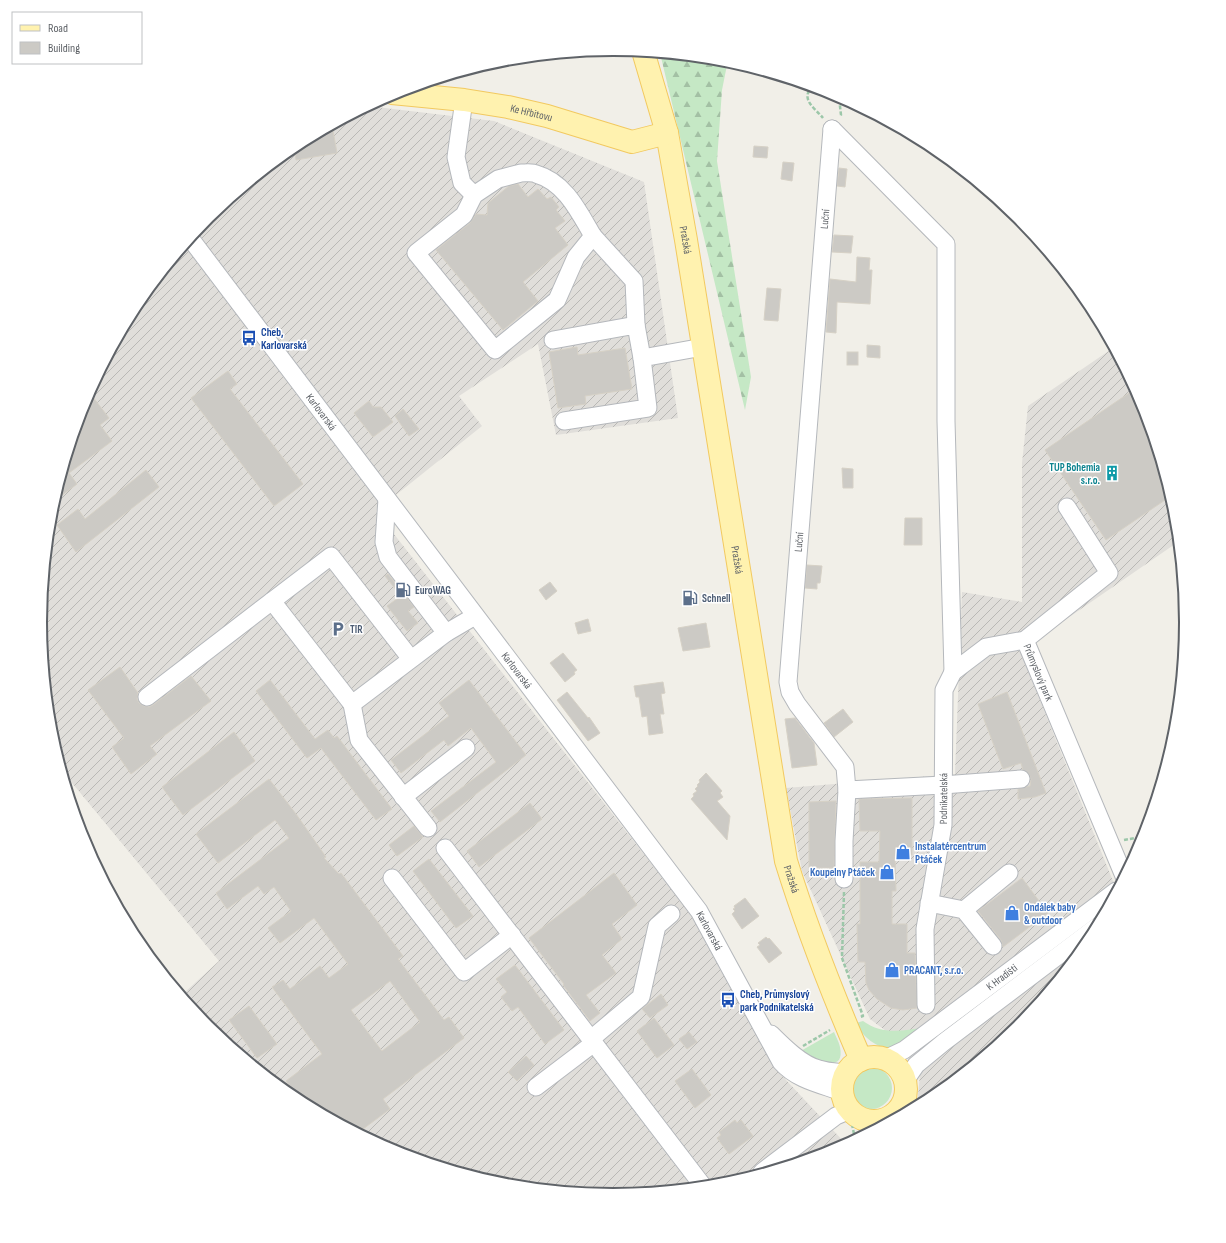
<svg xmlns="http://www.w3.org/2000/svg" width="1226" height="1243" font-family="'Sofia Sans Condensed',sans-serif">
<defs>
<pattern id="industrial-furrows" width="10" height="10" patternUnits="userSpaceOnUse"><rect width="10" height="10" fill="#e0deda"/><path d="M-1 1l2-2M0 10L10 0M9 11l2-2" fill="none" stroke="#b9b8b5"/></pattern>
<pattern id="forest-firs" width="22" height="20" patternUnits="userSpaceOnUse"><rect width="22" height="20" fill="#c5e8c5"/><path d="M5 1l3.5 6h-7zM16 11l3.5 6h-7z" fill="#a3c0a4"/></pattern>
</defs>
<rect width="100%" height="100%" fill="#f1efe8"/>
<g fill="url(#industrial-furrows)">
<polygon points="368,106 494,121 644,182 678,418 556,435 538,344 459,396 482,426 376,511 689,912 786,1080 846,1144 832,1151 725,1184 613,1194 501,1183 394,1151 294,1098 219,1036 184,993 219,961 63,772 51,733 40,621 51,509 84,402 137,303 208,216 295,145"/>
<polygon points="1113,348 1142,402 1175,510 1178,542 1020,651 1113,881 1118,887 1089,940 1018,1027 931,1098 919,1105 918,1096 920,1074 890,1034 870,1019 802,871 786,788 955,774 962,592 1022,602 1022,463 1028,406"/>
</g>
<g fill="#c5e8c5">
<path d="M863 1021C884 1036 904 1030 928 1027L892 1050C876 1047 863 1038 856 1023Z"/>
<path d="M834 1032C836 1037 839 1042 840 1047 846 1077 811 1057 799 1052Z"/>
<circle cx="871" cy="1088" r="21"/>
</g>
<polygon fill="url(#forest-firs)" points="660,53 728,60 722,90 717,161 751,377 745,410"/>
<g fill="#cccac5" stroke="#d6d1c6" fill-rule="evenodd">
<polygon points="332,125 337,153 296,160 294,146"/>
<polygon points="754,146 768,147 767,158 753,157"/>
<polygon points="783,162 794,163 792,181 781,179"/>
<polygon points="839,168 847,169 845,187 837,186"/>
<polygon points="518,184 528,197 538,189 547,199 551,197 559,207 556,210 565,221 555,228 568,245 523,282 538,301 503,330 436,250 470,223 476,214 487,215 488,203 509,186"/>
<polygon points="834,235 853,236 851,253 832,252"/>
<polygon points="857,257 870,258 869,270 872,270 870,304 837,302 836,333 826,332 830,279 856,282"/>
<polygon points="767,288 781,289 778,321 764,320"/>
<polygon points="867,345 880,346 880,358 867,357"/>
<polygon points="577,347 578,355 625,348 632,389 585,396 586,404 558,408 549,352"/>
<rect x="847" y="352" width="11" height="13"/>
<polygon points="228,371 237,384 230,389 303,484 274,506 191,398"/>
<polygon points="1135,389 1142,402 1171,496 1106,540 1045,450"/>
<polygon points="89,392 109,418 100,425 112,441 69,473 77,484 53,502 84,402"/>
<polygon points="369,401 373,407 381,407 393,422 373,437 354,413"/>
<polygon points="403,409 419,429 409,436 395,416"/>
<polygon points="842,468 853,469 853,488 843,488"/>
<polygon points="146,470 159,487 76,552 57,525 78,509 85,519"/>
<polygon points="905,518 922,518 922,545 904,545"/>
<polygon points="807,565 822,566 820,583 817,583 817,589 805,588"/>
<polygon points="388,574 414,607 408,611 418,623 407,631 387,606 401,596 385,576"/>
<polygon points="550,582 557,591 546,600 539,590"/>
<polygon points="588,619 591,631 578,634 575,623"/>
<polygon points="706,623 710,647 683,651 678,628"/>
<polygon points="563,653 577,670 574,672 575,674 565,682 550,663"/>
<polygon points="120,667 138,693 137,699 139,703 144,706 149,707 153,705 191,676 211,701 150,746 157,754 131,774 112,747 124,738 88,690"/>
<polygon points="270,680 315,739 328,730 334,738 337,736 392,809 376,820 321,748 307,758 256,691"/>
<polygon points="469,680 526,755 440,822 431,811 496,762 471,728 448,746 444,740 401,773 391,760 449,716 439,703"/>
<polygon points="663,682 665,693 661,694 664,714 660,714 663,733 649,735 647,716 642,717 639,697 636,697 634,686"/>
<polygon points="567,692 588,718 589,717 600,733 588,741 557,700"/>
<polygon points="1007,692 1046,793 1035,797 1018,799 1018,789 1030,786 1031,779 1029,774 1023,770 1021,763 1003,769 978,704"/>
<polygon points="843,709 853,722 834,737 824,723"/>
<polygon points="795,718 814,743 817,765 792,768 785,719"/>
<polygon points="234,732 255,761 183,815 162,787"/>
<polygon points="706,773 722,791 720,793 723,797 717,801 730,816 727,840 691,799 694,796 693,794 697,791 695,789 698,786 697,785 700,782 699,780"/>
<path d="M269 779 296 814 326 857 324 858 339 874 341 873 403 956 398 959 444 1020 449 1017 464 1038 383 1099 390 1109 359 1132 301 1101 286 1081 322 1054 272 987 283 980 290 989 320 966 329 978 348 964 314 918 280 943 268 928 291 911 274 887 264 894 258 886 227 909 216 893 289 838 275 820 218 863 196 834ZM390 981 420 1022 382 1051 351 1010Z"/>
<polygon points="912,798 912,855 908,854 908,856 895,856 896,891 892,891 892,924 907,924 907,953 915,953 917,1008 903,1010 891,1008 877,999 869,990 866,983 865,962 858,962 857,924 860,924 860,862 879,862 880,831 860,831 859,799"/>
<polygon points="836,801 834,868 809,868 809,802"/>
<polygon points="530,803 542,819 479,867 467,851"/>
<polygon points="414,826 423,837 397,856 389,845"/>
<polygon points="429,859 473,916 456,928 413,871"/>
<polygon points="614,873 637,905 612,924 622,939 602,955 616,973 586,995 600,1013 590,1021 563,985 564,984 529,938"/>
<polygon points="1022,878 1048,913 1003,947 1001,940 978,911"/>
<polygon points="745,898 759,916 742,929 732,914 735,911 733,909 735,908 734,906"/>
<polygon points="766,937 768,939 769,938 782,953 769,963 757,947 760,945 758,943"/>
<polygon points="515,965 564,1030 545,1044 518,1007 512,1011 501,997 507,992 496,979"/>
<polygon points="661,994 668,1005 650,1018 642,1009"/>
<polygon points="249,1006 277,1044 257,1058 229,1020"/>
<polygon points="654,1018 674,1045 657,1058 637,1031"/>
<polygon points="689,1032 697,1042 687,1049 679,1039"/>
<polygon points="526,1056 534,1065 517,1081 508,1072"/>
<polygon points="692,1069 711,1095 695,1108 675,1081"/>
<polygon points="735,1120 737,1123 741,1120 753,1136 729,1154 717,1138 721,1135 719,1132"/>
</g>
<g fill="none" stroke-linecap="round" stroke-linejoin="round">
<g stroke="#b5b8bc" stroke-width="19">
<g id="minor">
<polyline points="464,100 456,157 462,183 474,195"/>
<polyline points="832,129 788,682 790,692 797,704 845,767 847,790 844,841 844,879"/>
<polyline points="832,129 946,244 946,421 953,672"/>
<path d="M521 173C526 173 532 172 536 174 565 182 579 212 593 236L576 257 557 300 495 350 416 253 464 215 474 195 498 179Z"/>
<polyline points="593,236 634,281 636,325"/>
<path id="s1" d="M190 238 699 911 781 1062C797 1080 820 1084 842 1092"/>
<polyline points="553,340 636,325 642,358"/>
<polyline points="564,421 648,408 642,358 703,347"/>
<polyline points="387,499 384,542 388,557 446,633"/>
<path id="s2" d="M1025 640 1124 876"/>
<polyline points="411,659 331,556 272,601 352,704 446,633 475,616"/>
<polyline points="147,697 272,601"/>
<polyline points="352,704 359,740 428,828"/>
<polyline points="847,790 943,785 1021,779"/>
<polyline points="403,797 466,748"/>
<polyline points="445,848 703,1186"/>
<polyline points="392,878 464,972 512,935"/>
<polyline points="929,903 964,910 993,946"/>
<polyline points="964,910 1009,873"/>
<path id="s3" d="M926 1005 925 929 943 825 944 690 953 672 986 647 1025 640 1109 573 1067 507"/>
<path d="M771 1034C783 1046 802 1065 819 1069 827 1072 837 1072 847 1073"/>
<polyline points="591,1039 641,997 657,926 671,914"/>
<path id="s4" d="M885 1059 904 1050 1116 891"/>
<polyline points="905,1081 916,1065 944,1042 1096,927"/>
<polyline points="536,1087 594,1043"/>
<polyline points="762,1172 836,1116 850,1110"/>
</g>
</g>
<g stroke="#f2c960" stroke-width="24">
<g id="major">
<path id="s5" d="M643 51 667 133 686 240 786 861C807 929 833 995 861 1060"/>
<path id="s6" d="M392 93 464 100 508 107 547 116 632 142 667 133"/>
<circle cx="874" cy="1089" r="32"/>
</g>
</g>
<g stroke="#9cc7a9" stroke-width="2.5" stroke-dasharray="4 2" stroke-linecap="butt">
<path d="M813 86C799 99 815 108 823 118"/>
<polyline points="837,94 839,98 841,115 840,117"/>
<polyline points="1124,840 1135,838 1142,841"/>
<polyline points="844,892 842,958 863,1016 860,1017"/>
<polyline points="803,1046 830,1030"/>
<polyline points="852,1124 855,1139"/>
</g>
<use href="#minor" stroke="#fff" stroke-width="17"/>
<use href="#major" stroke="#fff2af" stroke-width="22"/>
</g>
<defs>
<g id="bus-bare" transform="scale(1.2)"><path d="M-5-6H5V4H4V6H2V4H-2V6H-4V4H-5ZM-3.5-4V0h7V-4ZM-3.5 1.2v1.5H-2V1.2ZM2 1.2v1.5H3.5V1.2Z" fill="#1a4fb4" stroke="#fff" stroke-width="2.5" paint-order="stroke"/></g>
<g id="building-bare" transform="scale(1.2)"><path d="M-4-6H4V6H1V3H-1V6H-4ZM-2.5-4.3h1.7v1.8h-1.7ZM.8-4.3h1.7v1.8H.8ZM-2.5-1h1.7V.8h-1.7ZM.8-1h1.7V.8H.8Z" fill="#0f9aa8" stroke="#fff" stroke-width="2.5" paint-order="stroke"/></g>
<g id="fuel-bare" transform="scale(1.2)"><path d="M-5.5-6h7V0h2V4h1.3V-2.5L3-4.5l.8-.8L6-3V5H2.5V1h-1V6h-7ZM-4.2-4.7v3.2H.2V-4.7Z" fill="#5c6f8a" stroke="#fff" stroke-width="2.5" paint-order="stroke"/></g>
<g id="parking-bare" transform="scale(1.2)"><path d="M-3.5-5.5H1a3.5 3.5 0 0 1 0 7H-1V5.5H-3.5ZM-1-3.4V-.6H.8a1.4 1.4 0 0 0 0-2.8Z" fill="#5c6f8a" stroke="#fff" stroke-width="2.5" paint-order="stroke"/></g>
<g id="shop-bare" transform="scale(1.2)"><path d="M-5-2.5h2.3a2.7 3.5 0 0 1 5.4 0H5L5.5 6h-11ZM-1.5-2.5h3a1.5 2.3 0 0 0-3 0Z" fill="#3f7fe0" stroke="#fff" stroke-width="2.5" paint-order="stroke"/></g>
</defs>
<g fill-rule="evenodd">
<use href="#bus-bare" x="249" y="338"/>
<use href="#building-bare" x="1112" y="473"/>
<use href="#fuel-bare" x="403" y="590"/>
<use href="#fuel-bare" x="690" y="598"/>
<use href="#parking-bare" x="338" y="629"/>
<use href="#shop-bare" x="903" y="852"/>
<use href="#shop-bare" x="887" y="872"/>
<use href="#shop-bare" x="1012" y="913"/>
<use href="#shop-bare" x="892" y="970"/>
<use href="#bus-bare" x="728" y="1000"/>
</g>
<g text-anchor="middle" dominant-baseline="central" stroke-width="3" stroke-linejoin="round" paint-order="stroke">
<g font-size="11" fill="#5f6368" stroke="#fff">
<text stroke="none"><textPath href="#s6" startOffset="141">Ke Hřbitovu</textPath></text>
<text transform="translate(825 219) rotate(-85)">Luční</text>
<text stroke="none"><textPath href="#s5" startOffset="194">Pražská</textPath></text>
<text stroke="none"><textPath href="#s1" startOffset="218">Karlovarská</textPath></text>
<text transform="translate(799 542) rotate(-85)">Luční</text>
<text stroke="none"><textPath href="#s5" startOffset="518">Pražská</textPath></text>
<text stroke="none"><textPath href="#s1" startOffset="542">Karlovarská</textPath></text>
<text stroke="none"><textPath href="#s2" startOffset="35">Průmyslový park</textPath></text>
<text stroke="none"><textPath href="#s3" startOffset="208">Podnikatelská</textPath></text>
<text stroke="none"><textPath href="#s5" startOffset="842">Pražská</textPath></text>
<text stroke="none"><textPath href="#s1" startOffset="866">Karlovarská</textPath></text>
<text stroke="none"><textPath href="#s4" startOffset="143">K Hradišti</textPath></text>
</g>
<g font-size="11" font-weight="bold" fill="#164399" stroke="#fff" text-anchor="start">
<text x="261" y="332">Cheb,<tspan x="261" dy="13">Karlovarská</tspan></text>
<text x="740" y="994">Cheb, Průmyslový<tspan x="740" dy="13">park Podnikatelská</tspan></text>
</g>
<g font-size="11" font-weight="bold" fill="#0d838f" stroke="#fff" text-anchor="end">
<text x="1100" y="467">TUP Bohemia<tspan x="1100" dy="13">s.r.o.</tspan></text>
</g>
<g font-size="11" font-weight="bold" fill="#4e5e75" stroke="#fff" text-anchor="start">
<text x="415" y="590">EuroWAG</text>
<text x="702" y="598">Schnell</text>
<text x="350" y="629">TIR</text>
</g>
<g font-size="11" font-weight="bold" fill="#366cbe" stroke="#fff" text-anchor="start">
<text x="915" y="846">Instalatércentrum<tspan x="915" dy="13">Ptáček</tspan></text>
<text x="875" y="872" text-anchor="end">Koupelny Ptáček</text>
<text x="1024" y="907">Ondálek baby<tspan x="1024" dy="13">&amp; outdoor</tspan></text>
<text x="904" y="970">PRACANT, s.r.o.</text>
</g>
</g>
<path d="M0 0H1226V1243H0ZM47 622a566 566 0 1 1 1132 0a566 566 0 1 1-1132 0Z" fill="#fff" fill-rule="evenodd"/>
<path fill="none" stroke="#5f6368" stroke-width="2" d="M47 622a566 566 0 1 1 1132 0a566 566 0 1 1-1132 0Z"/>
<rect x="12" y="12" width="130" height="52" fill="#ffffff" stroke="#bfc1c3"/>
<rect x="20" y="25" width="20" height="6" fill="#fff2af" stroke="#bfc1c3"/>
<text x="48" y="32" font-size="12" fill="#5f6368">Road</text>
<rect x="20" y="42" width="20" height="12" fill="#cccac5" stroke="#bfc1c3"/>
<text x="48" y="52" font-size="12" fill="#5f6368">Building</text>
</svg>
